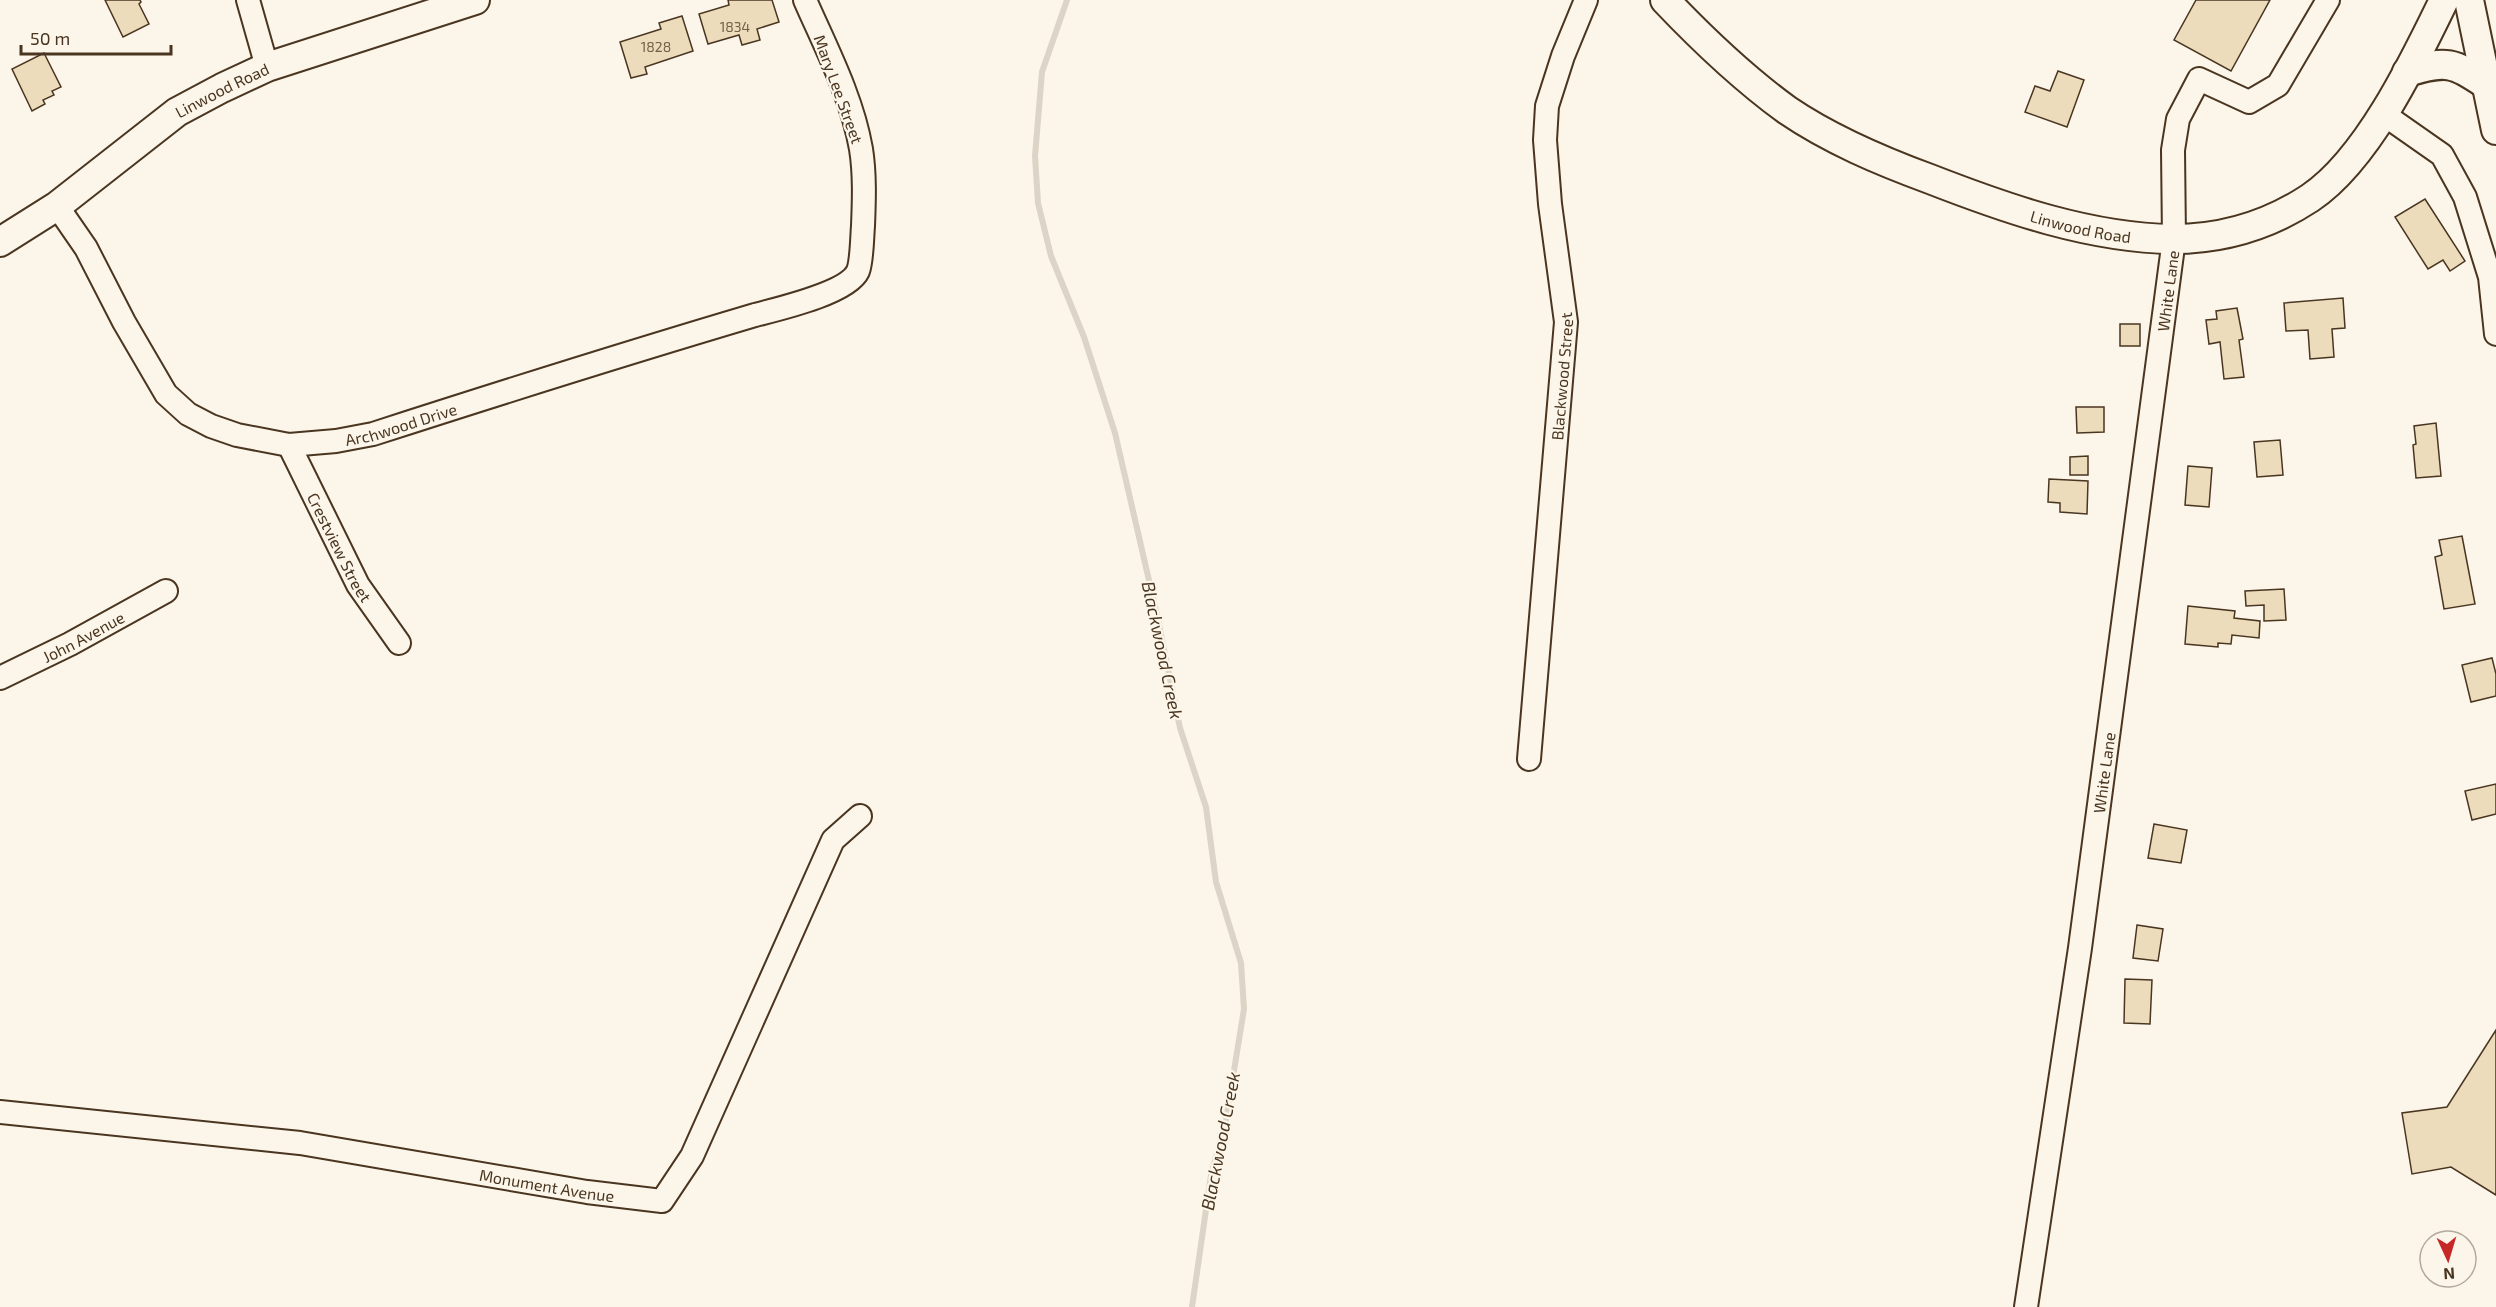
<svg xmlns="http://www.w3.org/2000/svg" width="2496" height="1307" font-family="'Exo 2',sans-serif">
<rect width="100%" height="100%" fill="#fbf6e9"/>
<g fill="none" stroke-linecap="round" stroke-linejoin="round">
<polyline stroke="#dcd4c6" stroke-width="6" points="1067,0 1042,72 1035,156 1038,203 1051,256 1084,337 1115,433 1157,615 1180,728 1206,807 1216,882 1241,963 1244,1009 1226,1120 1211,1175 1192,1307"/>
</g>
<g fill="#ecdcbc" stroke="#4a3520" stroke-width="1.5">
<polygon points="105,0 140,0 141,2 139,4 149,24 123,37"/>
<polygon points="728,0 772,0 779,22 757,29 760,40 742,45 739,35 708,44 699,14 729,5"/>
<polygon points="2196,0 2270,0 2231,71 2174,40"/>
<polygon points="682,16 693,51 645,67 647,74 631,78 620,42 661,29 659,23"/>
<polygon points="44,53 61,87 52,91 54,95 43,100 45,104 32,111 12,69"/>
<polygon points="2058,71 2084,80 2067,127 2025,112 2035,86 2050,91"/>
<polygon points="2425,199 2465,261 2450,271 2443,260 2428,269 2395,217"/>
<polygon points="2343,298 2345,328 2332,329 2334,357 2310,359 2308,330 2286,331 2284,303"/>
<polygon points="2237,308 2243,339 2239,340 2244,377 2224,379 2220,342 2209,344 2206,320 2217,319 2216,311"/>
<rect x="2120" y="324" width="20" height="22"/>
<polygon points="2076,407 2104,407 2104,432 2077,433"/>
<polygon points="2436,423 2441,476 2416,478 2413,445 2416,444 2414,426"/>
<polygon points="2280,440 2283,475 2257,477 2254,442"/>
<polygon points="2088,456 2088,475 2070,475 2070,457"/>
<polygon points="2188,466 2212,468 2209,507 2185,505"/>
<polygon points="2049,479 2088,481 2087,514 2060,512 2060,503 2048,502"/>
<polygon points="2462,536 2475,604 2444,609 2435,557 2442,555 2439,540"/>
<polygon points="2284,589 2286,620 2264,621 2264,605 2246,606 2245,591"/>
<polygon points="2188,606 2235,611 2234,618 2260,621 2259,638 2232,635 2231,644 2218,643 2218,647 2185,644"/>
<polygon points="2492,658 2496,674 2496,696 2471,702 2462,665"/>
<polygon points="2496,784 2496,814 2472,820 2465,791"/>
<polygon points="2154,824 2187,830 2181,863 2148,858"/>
<polygon points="2137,925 2163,929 2158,961 2133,958"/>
<polygon points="2125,979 2152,980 2150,1024 2124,1023"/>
<polygon points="2496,1030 2496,1195 2451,1167 2412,1174 2402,1113 2447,1107"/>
</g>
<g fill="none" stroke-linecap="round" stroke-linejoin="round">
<g stroke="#4a3520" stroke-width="26">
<g id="minor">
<polyline points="248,0 267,67"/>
<polyline points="2382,113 2442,155 2465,197 2490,277 2496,334"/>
<path id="s1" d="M57 206 86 248 124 322 166 394 188 414 211 426 237 435 289 445 336 441 373 434C500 393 627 353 755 315 778 309 848 293 858 271 862 261 862 237 863 226 864 201 865 174 861 149 852 97 826 48 805 0"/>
<path id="s2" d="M289 445 358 585 399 643"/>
<path id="s3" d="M0 678 70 644 166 591"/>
<path id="s4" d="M1529 759 1566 322 1550 204 1545 140 1547 106 1563 56 1586 0"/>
<path id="s5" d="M0 1112 300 1143 587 1192 662 1201 692 1156 833 840 860 816"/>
<path id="s6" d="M2026 1307 2080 948 2174 239 2173 150 2178 119 2199 79 2249 102 2278 85 2328 0"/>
</g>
</g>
<g stroke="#4a3520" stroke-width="32">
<g id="major">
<path id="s7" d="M1665 0C1703 40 1743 78 1787 110 1831 140 1881 161 1930 179 2007 209 2090 238 2173 239 2222 239 2269 225 2310 198 2367 160 2414 62 2444 0"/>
<polyline points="2469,0 2496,130"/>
<path d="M2407 72C2448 60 2452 62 2487 85"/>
<path id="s8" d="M0 242 57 206 177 112 222 88 267 67 475 0"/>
</g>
</g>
<use href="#minor" stroke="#fbf6e9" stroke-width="22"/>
<use href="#major" stroke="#fbf6e9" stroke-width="28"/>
</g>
<g text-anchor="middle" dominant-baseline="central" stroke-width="4.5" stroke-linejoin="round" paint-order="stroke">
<g font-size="14" fill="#725f47">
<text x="735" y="26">1834</text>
<text x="656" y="46">1828</text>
</g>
<g font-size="16" fill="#4a3520" stroke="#fbf6e9">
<text transform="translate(839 89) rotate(70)">Mary Lee Street</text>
<text stroke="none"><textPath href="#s8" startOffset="270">Linwood Road</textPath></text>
<text stroke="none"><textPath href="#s7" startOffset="482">Linwood Road</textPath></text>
<text stroke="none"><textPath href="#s6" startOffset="1026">White Lane</textPath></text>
<text stroke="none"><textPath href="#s4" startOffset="384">Blackwood Street</textPath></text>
<text stroke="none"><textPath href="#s1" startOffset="468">Archwood Drive</textPath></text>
<text stroke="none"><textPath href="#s2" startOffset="114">Crestview Street</textPath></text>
<text stroke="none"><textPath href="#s3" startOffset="93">John Avenue</textPath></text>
<text stroke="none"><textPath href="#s6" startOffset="540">White Lane</textPath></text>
<text stroke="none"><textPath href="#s5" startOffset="552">Monument Avenue</textPath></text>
</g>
<g font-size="18" font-style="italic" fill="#4a3520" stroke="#fbf6e9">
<text transform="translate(1163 650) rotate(78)">Blackwood Creek</text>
<text transform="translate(1220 1141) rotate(-79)">Blackwood Creek</text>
</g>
</g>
<g transform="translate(2448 1259) rotate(176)"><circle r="28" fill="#fbf6e9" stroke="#b4a999" stroke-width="1.5"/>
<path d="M0-4.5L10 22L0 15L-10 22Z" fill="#c62828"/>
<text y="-9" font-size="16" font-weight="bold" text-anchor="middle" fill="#4a3520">N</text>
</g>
<path d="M21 45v9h150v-9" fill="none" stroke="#4a3520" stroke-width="3"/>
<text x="30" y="45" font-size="18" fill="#4a3520" stroke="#fbf6e9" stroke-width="4.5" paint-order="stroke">50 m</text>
</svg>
